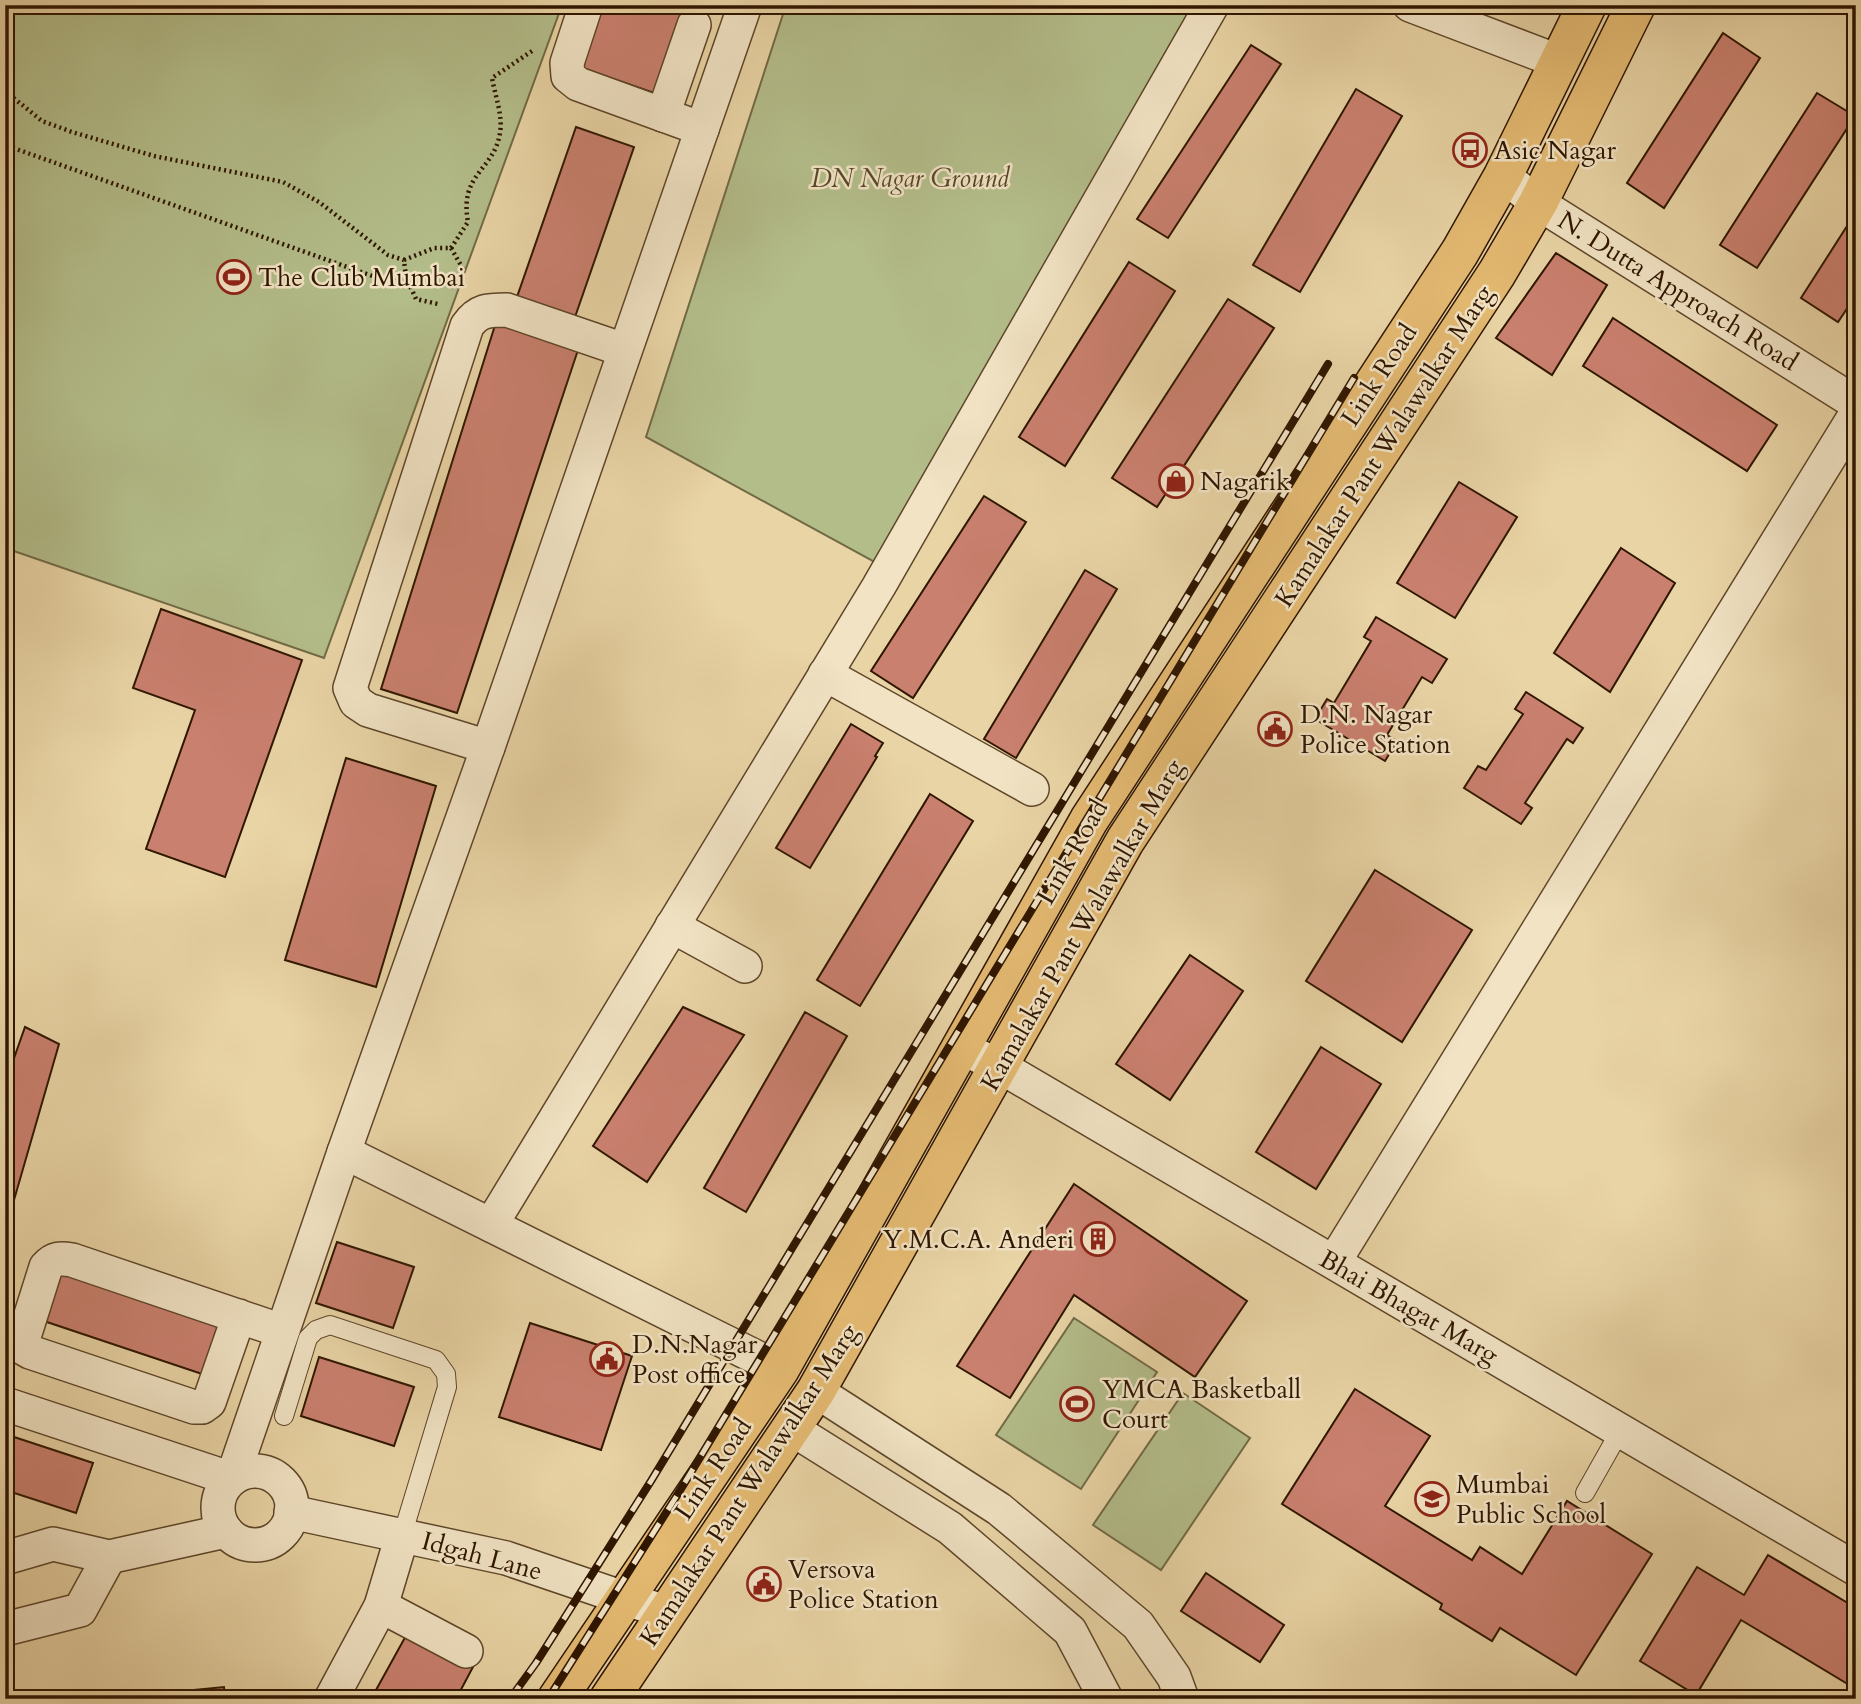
<svg xmlns="http://www.w3.org/2000/svg" width="1861" height="1704" font-family="Cardo,serif">
<rect width="100%" height="100%" fill="#e9d4a5"/>
<filter id="stains"><feTurbulence type="fractalNoise" baseFrequency=".00286" numOctaves="4"/><feColorMatrix values="0 0 0 0 .2 0 0 0 0 .09 0 0 0 0 .02 0 0 0 .5 -.17"/></filter>
<radialGradient id="worn" r=".72"><stop offset=".6" stop-color="#630" stop-opacity="0"/><stop offset="1" stop-color="#630" stop-opacity=".3"/></radialGradient>
<g fill="#b3bd8a" stroke="#716a45" stroke-width="2">
<polygon points="5,5 562,5 324,658 5,548"/>
<polygon points="786,5 1211,5 880,565 646,437"/>
<polygon points="1074,1318 1157,1372 1081,1489 996,1435"/>
<polygon points="1183,1393 1250,1438 1161,1570 1093,1525"/>
</g>
<g fill="#ca806f" stroke="#2f1600" stroke-width="2">
<polygon points="600,5 685,5 654,93 579,67"/>
<polygon points="1723,33 1760,58 1664,208 1627,183"/>
<polygon points="1251,45 1281,64 1168,238 1137,219"/>
<polygon points="1356,89 1402,116 1300,292 1253,265"/>
<polygon points="1817,93 1855,116 1757,268 1720,245"/>
<polygon points="576,127 634,147 575,317 517,297"/>
<polygon points="1856,212 1856,295 1838,322 1801,298"/>
<polygon points="1556,253 1607,285 1552,375 1496,338"/>
<polygon points="1129,262 1175,291 1065,466 1019,437"/>
<polygon points="1228,299 1274,328 1157,507 1112,478"/>
<polygon points="1613,318 1777,425 1747,471 1583,366"/>
<polygon points="496,322 578,350 457,713 381,689"/>
<polygon points="1459,482 1517,517 1455,618 1397,583"/>
<polygon points="984,496 1026,522 913,698 871,671"/>
<polygon points="1621,548 1675,583 1610,692 1554,653"/>
<polygon points="1085,570 1117,589 1016,758 984,739"/>
<polygon points="161,609 302,660 225,877 146,849 195,710 133,688"/>
<polygon points="1376,617 1447,659 1432,683 1422,677 1387,735 1397,741 1385,761 1315,719 1327,699 1334,703 1371,641 1364,637"/>
<polygon points="1526,692 1583,728 1573,743 1567,739 1525,803 1532,808 1521,824 1464,788 1478,766 1486,770 1523,714 1515,709"/>
<polygon points="851,724 883,743 875,756 877,757 810,868 776,848"/>
<polygon points="346,758 436,786 376,987 285,960"/>
<polygon points="930,794 973,821 860,1006 817,980"/>
<polygon points="1375,870 1472,930 1402,1042 1306,981"/>
<polygon points="1190,955 1243,991 1170,1100 1116,1064"/>
<polygon points="683,1007 744,1035 647,1182 593,1146"/>
<polygon points="805,1012 847,1036 746,1212 704,1188"/>
<polygon points="25,1027 59,1044 12,1207 5,1204 5,1058 13,1061"/>
<polygon points="1321,1047 1381,1084 1316,1189 1256,1152"/>
<polygon points="1074,1184 1247,1301 1195,1377 1074,1295 1010,1398 957,1366"/>
<polygon points="337,1242 414,1267 393,1328 316,1303"/>
<polygon points="52,1268 230,1330 211,1377 35,1318"/>
<polygon points="530,1323 632,1356 601,1450 499,1417"/>
<polygon points="319,1357 414,1387 394,1446 301,1416"/>
<polygon points="1355,1389 1430,1436 1385,1506 1472,1560 1480,1547 1522,1574 1567,1501 1652,1554 1576,1675 1500,1628 1492,1641 1440,1609 1442,1604 1282,1504"/>
<polygon points="5,1434 93,1463 76,1513 5,1490"/>
<polygon points="1768,1555 1856,1608 1856,1689 1741,1620 1696,1695 1640,1661 1697,1567 1744,1595"/>
<polygon points="1206,1573 1284,1625 1260,1662 1181,1611"/>
<polygon points="408,1632 473,1667 456,1699 371,1699"/>
<polygon points="224,1687 225,1699 99,1699"/>
</g>
<g fill="none" stroke-linecap="round" stroke-linejoin="round">
<g stroke="#5e4629" stroke-width="20">
<g id="service">
<polyline points="284,1416 308,1338 316,1330 330,1325 436,1360 446,1374 447,1387 402,1536"/>
<polyline points="1585,1493 1620,1431"/>
</g>
</g>
<g stroke="#5e4629" stroke-width="36">
<g id="minor">
<polyline points="586,5 567,63 568,76 578,84 702,129"/>
<polyline points="1410,5 1560,62"/>
<polyline points="663,115 694,25"/>
<polyline points="1503,176 1538,203 1856,403"/>
<polyline points="825,674 1032,789"/>
<path d="M488 747 368 710 356 702 350 688 467 326C478 310 488 310 507 310L624 350"/>
<polyline points="672,926 745,966"/>
<polyline points="960,1047 999,1066 1856,1569"/>
<polyline points="344,1152 780,1369"/>
<polyline points="491,1225 879,586 1212,5"/>
<polyline points="1334,1262 1856,414"/>
<path d="M239 1316 209 1402 202 1407H194L30 1352 23 1348 22 1343 46 1267C54 1258 60 1258 72 1260L282 1331"/>
<polyline points="816,1391 999,1509 1138,1625 1174,1677 1182,1699"/>
<polyline points="5,1404 232,1479 344,1152 488,747 745,5"/>
<polyline points="792,1429 950,1528 1070,1631 1106,1699"/>
<circle cx="255" cy="1508" r="37"/>
<polyline points="291,1512 506,1558 668,1613"/>
<polyline points="5,1558 53,1544 109,1557 226,1531"/>
<polyline points="381,1606 466,1651"/>
<polyline points="5,1629 80,1610 109,1557"/>
<polyline points="331,1699 381,1606 402,1536"/>
</g>
</g>
<g stroke="#2f1600" stroke-width="41">
<g id="primary">
<polyline points="557,1699 780,1369 1089,820 1460,252 1503,176 1587,5"/>
<polyline points="609,1699 816,1391 1125,841 1497,273 1538,203 1636,5"/>
</g>
</g>
<g stroke="#2f1600" stroke-width="4.5" stroke-dasharray="2 3.5" stroke-linecap="butt">
<polyline points="5,91 42,121 72,132 154,156 283,182 319,202 388,255 404,260 406,277 392,283 5,145"/>
<path d="M451 248 468 222C459 173 494 171 500 133 503 116 495 95 492 78L532 51"/>
<polyline points="404,260 434,248 451,248 463,269 461,283"/>
<polyline points="406,277 416,299 438,304"/>
</g>
<use href="#service" stroke="#f1e3c4" stroke-width="18"/>
<use href="#minor" stroke="#f1e3c4" stroke-width="33"/>
<use href="#primary" stroke="#e4ba72" stroke-width="38"/>
<g stroke="#2f1600" stroke-width="8">
<g id="rail">
<polyline points="510,1699 536,1663 651,1481 1328,364"/>
<polyline points="548,1699 676,1497 1354,378"/>
</g>
</g>
<use href="#rail" stroke="#f1e3c4" stroke-width="5" stroke-dasharray="16" stroke-linecap="butt"/>
</g>
<defs>
<g id="bus-ring" transform="scale(1.75)"><circle r="9.5" fill="#f1e3c4" stroke="#8f2418" stroke-width="1.5"/><path d="M-5-6H5V4H4V6H2V4H-2V6H-4V4H-5ZM-3.5-4V0h7V-4ZM-3.5 1.2v1.5H-2V1.2ZM2 1.2v1.5H3.5V1.2Z" fill="#8f2418"/></g>
<g id="stadium-ring" transform="scale(1.75)"><circle r="9.5" fill="#f1e3c4" stroke="#8f2418" stroke-width="1.5"/><path d="M0-5a6.5 5 0 1 0 0 10a6.5 5 0 1 0 0-10ZM-3.5-1.8h7v3.6h-7Z" fill="#8f2418"/></g>
<g id="shop-ring" transform="scale(1.75)"><circle r="9.5" fill="#f1e3c4" stroke="#8f2418" stroke-width="1.5"/><path d="M-5-2.5h2.3a2.7 3.5 0 0 1 5.4 0H5L5.5 6h-11ZM-1.5-2.5h3a1.5 2.3 0 0 0-3 0Z" fill="#8f2418"/></g>
<g id="civic-ring" transform="scale(1.75)"><circle r="9.5" fill="#f1e3c4" stroke="#8f2418" stroke-width="1.5"/><path d="M-.6-6.5H3V-4.5H.6V-3L4-1V1h2V6H-6V1h2V-1L-.6-3ZM-1.2 2.5V6h2.4V2.5Z" fill="#8f2418"/></g>
<g id="building-ring" transform="scale(1.75)"><circle r="9.5" fill="#f1e3c4" stroke="#8f2418" stroke-width="1.5"/><path d="M-4-6H4V6H1V3H-1V6H-4ZM-2.5-4.3h1.7v1.8h-1.7ZM.8-4.3h1.7v1.8H.8ZM-2.5-1h1.7V.8h-1.7ZM.8-1h1.7V.8H.8Z" fill="#8f2418"/></g>
<g id="school-ring" transform="scale(1.75)"><circle r="9.5" fill="#f1e3c4" stroke="#8f2418" stroke-width="1.5"/><path d="M0-5L7-2L0 1L-7-2ZM-4 1L0 2.5L4 1V4Q0 6-4 4Z" fill="#8f2418"/></g>
</defs>
<g fill-rule="evenodd">
<use href="#bus-ring" x="1470" y="150"/>
<use href="#stadium-ring" x="234" y="277"/>
<use href="#shop-ring" x="1176" y="481"/>
<use href="#civic-ring" x="1275" y="729"/>
<use href="#building-ring" x="1098" y="1239"/>
<use href="#civic-ring" x="607" y="1359"/>
<use href="#stadium-ring" x="1077" y="1404"/>
<use href="#school-ring" x="1432" y="1499"/>
<use href="#civic-ring" x="764" y="1584"/>
</g>
<g text-anchor="middle" dominant-baseline="central" stroke-width="5" stroke-linejoin="round" paint-order="stroke">
<g font-size="26" fill="#2f1600" stroke="#f1e3c4" text-anchor="start">
<text x="1494" y="150">Asic Nagar</text>
<text x="258" y="277">The Club Mumbai</text>
<text x="1200" y="481">Nagarik</text>
<text x="1300" y="714">D.N. Nagar<tspan x="1300" dy="30">Police Station</tspan></text>
<text x="1074" y="1239" text-anchor="end">Y.M.C.A. Anderi</text>
<text x="632" y="1344">D.N.Nagar<tspan x="632" dy="30">Post office</tspan></text>
<text x="1102" y="1389">YMCA Basketball<tspan x="1102" dy="30">Court</tspan></text>
<text x="1456" y="1484">Mumbai<tspan x="1456" dy="30">Public School</tspan></text>
<text x="788" y="1569">Versova<tspan x="788" dy="30">Police Station</tspan></text>
</g>
<g font-size="26" font-style="italic" fill="#574829" stroke="#f1e3c4">
<text x="910" y="178">DN Nagar Ground</text>
</g>
<g font-size="26" fill="#2f1600" stroke="#f1e3c4">
<text transform="translate(1678 291) rotate(32)">N. Dutta Approach Road</text>
<text transform="translate(1379 375) rotate(-57)">Link Road</text>
<text transform="translate(1384 446) rotate(-57)">Kamalakar Pant Walawalkar Marg</text>
<text transform="translate(1072 852) rotate(-60)">Link Road</text>
<text transform="translate(1082 925) rotate(-60)">Kamalakar Pant Walawalkar Marg</text>
<text transform="translate(1409 1307) rotate(30)">Bhai Bhagat Marg</text>
<text transform="translate(713 1469) rotate(-56)">Link Road</text>
<text transform="translate(749 1485) rotate(-57)">Kamalakar Pant Walawalkar Marg</text>
<text transform="translate(482 1556) rotate(15)">Idgah Lane</text>
</g>
</g>
<rect width="1861" height="1704" fill="none" stroke="#e9d4a5" stroke-width="28"/>
<rect x="7" y="7" width="1847" height="1690" fill="none" stroke="#2f1600" stroke-width="3.5"/>
<rect x="14" y="14" width="1833" height="1676" fill="none" stroke="#2f1600" stroke-width="2"/>
<rect width="100%" height="100%" filter="url(#stains)"/>
<rect width="100%" height="100%" fill="url(#worn)"/>
</svg>
